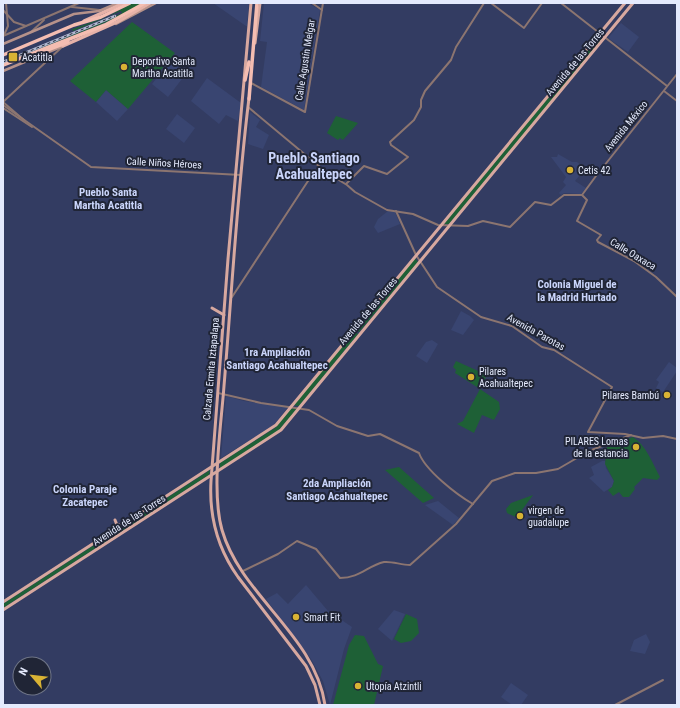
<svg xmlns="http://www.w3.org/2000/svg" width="680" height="708" font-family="'Roboto Condensed',sans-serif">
<rect width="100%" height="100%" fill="#333c62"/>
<g fill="#394571">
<polygon points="213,3 249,3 247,26 246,26"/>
<polygon points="264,3 308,3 320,10 304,110 261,87 267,42 260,41"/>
<polygon points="621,23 639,37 628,52 608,38"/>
<polygon points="172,59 181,67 180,71 185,75 168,97 152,84"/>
<polygon points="207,78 241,103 238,121 226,115 219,124 191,101"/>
<polygon points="106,90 128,109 117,121 96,102"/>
<polygon points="250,112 260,120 256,127 269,135 263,149 248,144"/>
<polygon points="177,114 195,128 184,143 166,129"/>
<polygon points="558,154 572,162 577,162 585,169 575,181 586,188 581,194 564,193 561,195 559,193 566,185 563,182 566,177 551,157 557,157"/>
<polygon points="388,211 395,212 400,224 378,233 374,227 378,219"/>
<polygon points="461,311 470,316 474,320 463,335 451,330"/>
<polygon points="432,340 438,344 427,363 416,356 426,342"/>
<polygon points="669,362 677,368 677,371 663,392 656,388 659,382 656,380"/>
<polygon points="226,396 244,401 288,407 274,425 221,458"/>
<polygon points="602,461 605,461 606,468 614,481 612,487 604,492 589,478 594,475 591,467"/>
<polygon points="438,501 459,518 453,525 425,505"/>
<polygon points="306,585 328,611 352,627 344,649 330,705 323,681 311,659 266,599 277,593 288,604"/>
<polygon points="394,610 405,614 392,641 378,629"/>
<polygon points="646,634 650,642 645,654 630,651 634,640"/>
<polygon points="511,683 528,695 521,705 512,705 501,697"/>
</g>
<g fill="#1e6036">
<polygon points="132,3 148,3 102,24 3,63 106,21 122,13 121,11 73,31 72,29 64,32 109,16"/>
<polygon points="132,22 175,53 128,109 106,90 96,102 70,81"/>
<polygon points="599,36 603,39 449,224 444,224"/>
<polygon points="336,116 358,123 343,140 340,138 338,140 327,133"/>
<polygon points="415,258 418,262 359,332 356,330"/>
<polygon points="355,332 358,334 299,406 293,405"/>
<polygon points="456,361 487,375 480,389 455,373 456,370 453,367"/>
<polygon points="480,389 499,402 500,409 494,420 482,415 474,433 457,424 463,421"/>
<polygon points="291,408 297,409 277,432 220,469 220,463 275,428"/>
<path d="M633 437C646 445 653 464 660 477L657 480 643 478 634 487 635 489 629 497H623L619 492 613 496 608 490 612 487 614 481 605 464 607 446Z"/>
<polygon points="399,467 434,498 423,503 385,470"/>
<polygon points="210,470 209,475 3,608 3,604"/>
<polygon points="533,495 522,510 523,512 520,519 507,513 506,509 511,503"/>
<polygon points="406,614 417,619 419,633 411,641 401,643 394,639"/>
<polygon points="355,635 364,636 378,664 383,666 374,705 333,705 349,645"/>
</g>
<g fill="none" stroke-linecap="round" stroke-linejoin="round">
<g stroke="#8c7570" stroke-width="2">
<polyline points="312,3 322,10"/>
<polyline points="491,3 524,28 542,3"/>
<polyline points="561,3 667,86"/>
<polyline points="72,7 100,10"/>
<polyline points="3,10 14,22 26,26"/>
<polyline points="31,32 44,20"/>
<polyline points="4,35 8,26 6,3"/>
<polyline points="3,36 79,3"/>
<polyline points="251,83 305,112 323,3"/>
<polyline points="664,91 677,101"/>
<polyline points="3,102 62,47"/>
<polyline points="3,102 25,121"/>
<polyline points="3,105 91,167 241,175"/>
<polyline points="3,108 32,127"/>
<polyline points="319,168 347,185 355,192 387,210 413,214 438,225 468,226 483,221 510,227 535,202 551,205 564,195 582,195 596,176 677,74"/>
<polyline points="346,184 364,166 387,174 408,157 391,145 390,142 414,120 421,107 421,100 425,91 451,60 456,47 484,3"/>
<polyline points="582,195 587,200 577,221 601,235 597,240 598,242 634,261 656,277 677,297"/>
<polyline points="396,211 416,255 437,287 481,317 512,326 542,347 554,350 612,387 588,432 625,434 643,438 663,436 677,439"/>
<polyline points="232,297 308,181 320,167 248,107"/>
<path d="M218 393 261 403 309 410 337 426 368 436 380 434 419 453C425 470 457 495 473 504"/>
<path d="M243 571 278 554 297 541 316 549 340 578C360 578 367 566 384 562 392 561 401 565 410 565L456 524 492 481 515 473H536L558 469 589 451 631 435"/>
<polyline points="615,705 663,680"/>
</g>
<g stroke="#b6928a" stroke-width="2.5">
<polyline points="116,24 156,3"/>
<polyline points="3,44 74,14 99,11 118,3"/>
<polyline points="46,54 49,56 49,60"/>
<polyline points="3,71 63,46"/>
</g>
<g stroke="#d7a89f" stroke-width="3">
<path d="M251 3 228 259 211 481C209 516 218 549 238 577L306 666 315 685 320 705"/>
<polyline points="255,43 260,3"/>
<path d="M249 98C237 194 232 290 224 386 221 427 211 491 222 530 241 596 315 635 325 705"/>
<polyline points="212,308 224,315"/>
<polyline points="115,520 117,525 121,525"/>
<polyline points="3,602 276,425 625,3"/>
<polyline points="3,610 281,430 633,3"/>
</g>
<g stroke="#e6b2a8" stroke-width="3.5">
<polyline points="84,21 124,3"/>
<polyline points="63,46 117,22 150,3"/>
</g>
<g stroke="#f4bdb1" stroke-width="3.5">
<polyline points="3,55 74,25 101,17 130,3"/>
<polyline points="34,55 68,42"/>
<polyline points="3,65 105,25 145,3"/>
<polyline points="245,80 249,62"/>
<polyline points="249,99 257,3"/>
</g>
<g stroke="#b1b8d0" stroke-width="2.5">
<polyline id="rail" points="3,62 115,16"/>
</g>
<use href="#rail" stroke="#202536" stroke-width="1" stroke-dasharray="3" stroke-linecap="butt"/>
</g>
<g fill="#d9b334" stroke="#202536" stroke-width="1.5">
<rect x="8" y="52" width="10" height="10" rx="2"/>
<circle cx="124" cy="67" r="4"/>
<circle cx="570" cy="170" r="4"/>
<circle cx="471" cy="377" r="4"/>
<circle cx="667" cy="395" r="4"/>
<circle cx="636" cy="447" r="4"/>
<circle cx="520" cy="516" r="4"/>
<circle cx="296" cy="617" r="4"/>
<circle cx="358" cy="686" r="4"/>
</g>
<g text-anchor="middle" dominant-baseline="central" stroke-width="4" stroke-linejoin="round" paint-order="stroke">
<g font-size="10" fill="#e4eafd" stroke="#202536" text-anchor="start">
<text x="22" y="57">Acatitla</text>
<text x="132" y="61">Deportivo Santa<tspan x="132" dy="12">Martha Acatitla</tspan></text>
<text x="578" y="170">Cetis 42</text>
<text x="479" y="371">Pilares<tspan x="479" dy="12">Acahualtepec</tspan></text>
<text x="659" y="395" text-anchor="end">Pilares Bambú</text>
<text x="628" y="441" text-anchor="end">PILARES Lomas<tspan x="628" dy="12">de la estancia</tspan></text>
<text x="528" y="510">virgen de<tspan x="528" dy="12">guadalupe</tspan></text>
<text x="304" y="617">Smart Fit</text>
<text x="366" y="686">Utopía Atzintli</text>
</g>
<g font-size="10" fill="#e4eafd" stroke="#202536">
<text transform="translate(305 60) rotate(-81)">Calle Agustín Melgar</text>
<text transform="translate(575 62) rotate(-50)">Avenida de las Torres</text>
<text transform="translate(626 126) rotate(-51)">Avenida México</text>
<text transform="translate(164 163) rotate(3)">Calle Niños Héroes</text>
<text transform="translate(633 254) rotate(31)">Calle Oaxaca</text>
<text transform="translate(368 311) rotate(-50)">Avenida de las Torres</text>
<text transform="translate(536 332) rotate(29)">Avenida Parotas</text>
<text transform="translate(211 369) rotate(-85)">Calzada Ermita Iztapalapa</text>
<text transform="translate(129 520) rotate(-33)">Avenida de las Torres</text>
</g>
<g font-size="11" font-weight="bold" fill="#cad5fb" stroke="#202536">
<text x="108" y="192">Pueblo Santa<tspan x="108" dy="13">Martha Acatitla</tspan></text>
<text x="577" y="284">Colonia Miguel de<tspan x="577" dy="13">la Madrid Hurtado</tspan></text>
<text x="277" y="352">1ra Ampliación<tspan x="277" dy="13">Santiago Acahualtepec</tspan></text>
<text x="337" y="483">2da Ampliación<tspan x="337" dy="13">Santiago Acahualtepec</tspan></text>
<text x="85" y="489">Colonia Paraje<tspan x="85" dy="13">Zacatepec</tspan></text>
</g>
<g font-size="14" font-weight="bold" fill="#cad5fb" stroke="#202536">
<text x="314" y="158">Pueblo Santiago<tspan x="314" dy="16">Acahualtepec</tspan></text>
</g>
</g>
<rect width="680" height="708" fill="none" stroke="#e4eafd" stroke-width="8"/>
<g transform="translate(32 676) rotate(298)"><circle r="19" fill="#202536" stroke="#6e7486"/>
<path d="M0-3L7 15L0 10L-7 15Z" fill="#d9b334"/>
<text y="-6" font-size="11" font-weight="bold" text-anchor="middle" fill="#e4eafd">N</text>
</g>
</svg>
